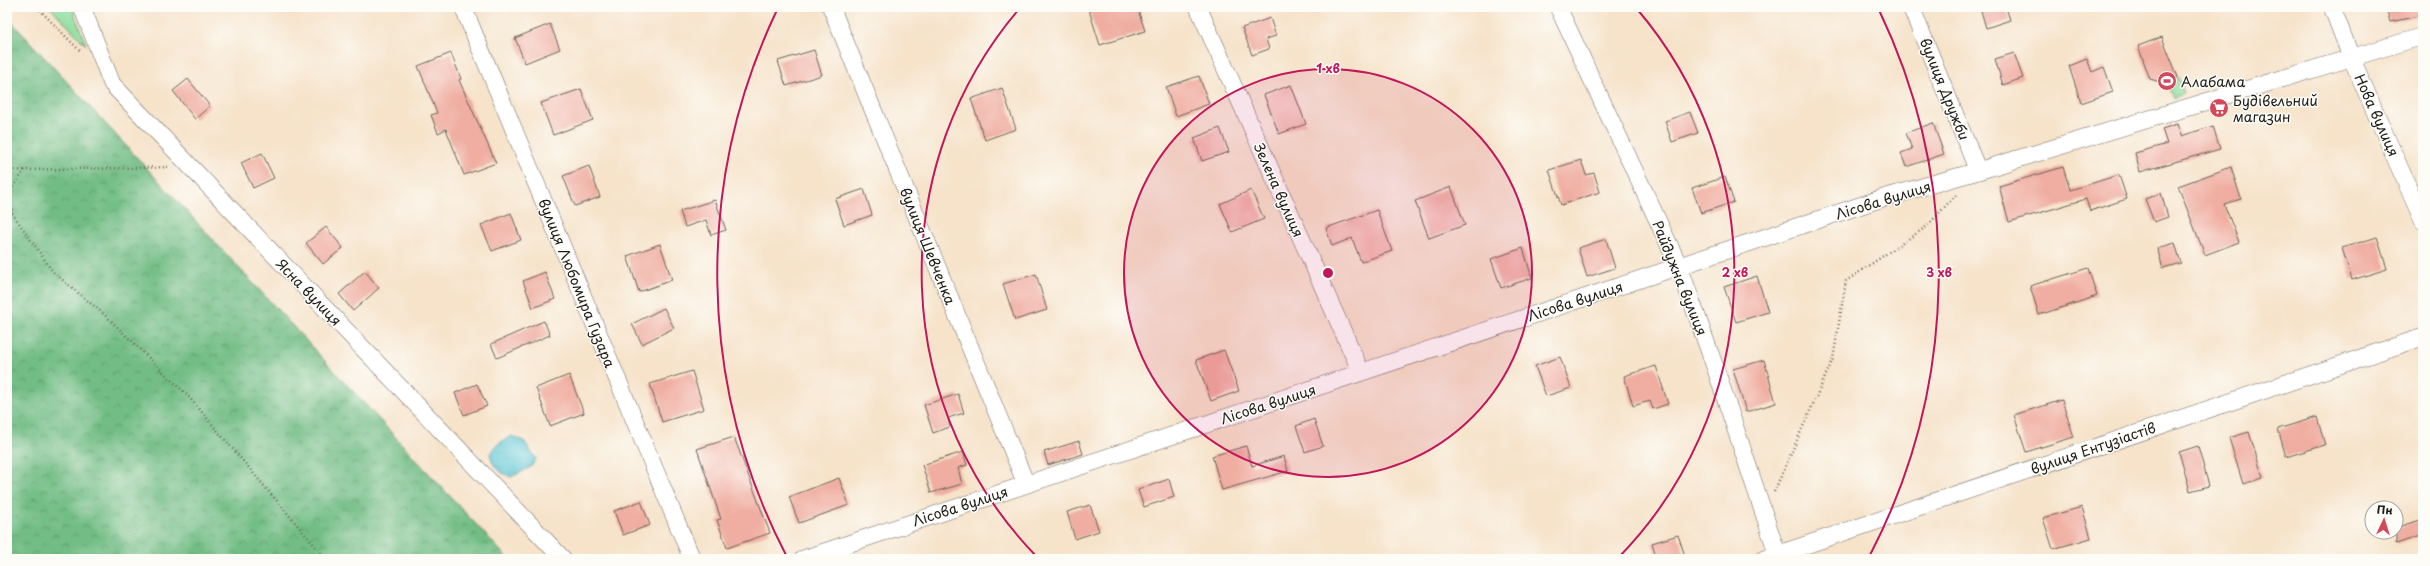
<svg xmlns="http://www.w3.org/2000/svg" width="2430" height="566" font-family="'Playpen Sans',sans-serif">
<defs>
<pattern id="forest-crowns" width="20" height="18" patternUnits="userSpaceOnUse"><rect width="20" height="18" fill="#72bd85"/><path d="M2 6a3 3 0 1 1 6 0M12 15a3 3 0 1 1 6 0" fill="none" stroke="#5d996c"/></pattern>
<pattern id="park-tufts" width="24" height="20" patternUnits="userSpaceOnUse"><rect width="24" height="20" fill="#8dde9e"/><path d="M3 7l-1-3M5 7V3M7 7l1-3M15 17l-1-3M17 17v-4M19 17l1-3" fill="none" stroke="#79be88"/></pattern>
<pattern id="water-ripples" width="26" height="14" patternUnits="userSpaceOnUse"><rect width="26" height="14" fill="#5bc6d5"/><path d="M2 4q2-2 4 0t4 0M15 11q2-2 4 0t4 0" fill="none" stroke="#4faab6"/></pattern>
</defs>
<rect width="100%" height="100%" fill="#fdfcf7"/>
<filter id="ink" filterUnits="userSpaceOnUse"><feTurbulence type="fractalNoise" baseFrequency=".025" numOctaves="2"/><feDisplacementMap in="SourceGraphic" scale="8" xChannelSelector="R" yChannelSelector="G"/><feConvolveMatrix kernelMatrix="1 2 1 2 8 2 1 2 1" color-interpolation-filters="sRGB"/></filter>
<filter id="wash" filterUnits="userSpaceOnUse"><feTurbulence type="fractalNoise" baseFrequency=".012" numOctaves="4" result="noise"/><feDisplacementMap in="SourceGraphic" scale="16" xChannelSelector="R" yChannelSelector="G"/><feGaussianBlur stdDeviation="0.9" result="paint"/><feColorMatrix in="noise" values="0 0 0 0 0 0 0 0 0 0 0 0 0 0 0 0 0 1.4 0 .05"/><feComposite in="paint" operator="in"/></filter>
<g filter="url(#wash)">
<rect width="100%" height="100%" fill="#f6e3ca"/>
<polygon fill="#8dde9e" stroke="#547d5d" points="50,7 72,7 86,45"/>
<polygon fill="url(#forest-crowns)" stroke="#476c50" points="7,17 508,559 7,559"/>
<polygon fill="url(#park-tufts)" stroke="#547d5d" points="2178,77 2184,94 2173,98 2167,81"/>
<path fill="url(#water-ripples)" stroke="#3c7178" d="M511 436 524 441 536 459 531 467 511 477C497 471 493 468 490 453L498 444Z"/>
<g id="blocks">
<g fill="#f0ada1">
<polygon points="1088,7 1137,7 1145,31 1100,45"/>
<polygon points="1980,7 2006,7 2010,20 1986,28"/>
<polygon points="2386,7 2423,7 2423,15 2390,22"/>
<polygon points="1270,18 1276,36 1266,39 1269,49 1252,55 1242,28"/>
<polygon points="550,24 560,49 525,63 515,38"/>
<polygon points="2162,37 2178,77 2160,82 2150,79 2138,46"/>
<polygon points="814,50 822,75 786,86 778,61"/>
<polygon points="451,53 461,79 459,80 496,163 464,175 446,129 438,133 431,115 437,113 418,66"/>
<polygon points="2014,53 2023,78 2003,85 1995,59"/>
<polygon points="2087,59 2092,72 2104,67 2113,92 2081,103 2069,66"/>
<polygon points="1199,76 1209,104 1176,116 1166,87"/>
<polygon points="188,79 210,106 195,119 173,91"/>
<polygon points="1291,85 1306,124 1279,134 1264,95"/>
<polygon points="1002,88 1016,129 985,140 971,99"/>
<polygon points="581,89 593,120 553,135 541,103"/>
<polygon points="1690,112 1698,133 1672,142 1665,121"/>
<polygon points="1933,123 1944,154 1906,167 1901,153 1912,149 1906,133"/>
<polygon points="2177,124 2181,136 2213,126 2220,149 2140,172 2135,153 2167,144 2162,129"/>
<polygon points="1220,128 1229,152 1202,161 1194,138"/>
<polygon points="262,153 274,178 253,188 241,163"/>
<polygon points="1581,160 1586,175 1594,173 1600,192 1561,205 1549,170"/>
<polygon points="589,166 600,197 575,206 563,176"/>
<polygon points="2063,167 2070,190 2119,175 2127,199 2090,211 2086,199 2009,222 1999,186"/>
<polygon points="2231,167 2241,199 2224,204 2239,242 2205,255 2178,186"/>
<polygon points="1725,177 1734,202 1701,213 1692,188"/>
<polygon points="1451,187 1465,225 1429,238 1415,201"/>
<polygon points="864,189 872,215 844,225 835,199"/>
<polygon points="1251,190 1264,219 1232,232 1220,204"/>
<polygon points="2161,193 2168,217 2154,222 2145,199"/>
<polygon points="715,200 726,230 711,235 706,220 685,227 680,211"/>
<polygon points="1377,210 1392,251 1361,262 1352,238 1332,246 1326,228"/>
<polygon points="511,213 521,240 492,251 481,225"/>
<polygon points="326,227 343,248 323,264 306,243"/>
<polygon points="2377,237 2387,269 2352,280 2342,248"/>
<polygon points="1606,239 1615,268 1587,277 1578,248"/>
<polygon points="2175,243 2181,263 2163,268 2157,248"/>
<polygon points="660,244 672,280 639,292 627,256"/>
<polygon points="1523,248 1532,278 1501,288 1491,259"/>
<polygon points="2088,268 2097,296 2039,315 2030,286"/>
<polygon points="365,271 379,288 353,311 339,294"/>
<polygon points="545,272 555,299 533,308 523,281"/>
<polygon points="1036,274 1047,310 1015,320 1003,284"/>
<polygon points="1757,276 1768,312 1736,322 1724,287"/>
<polygon points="664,308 674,328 642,344 632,324"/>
<polygon points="544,321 550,335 497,358 491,344"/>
<polygon points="1224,350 1239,391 1211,401 1196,360"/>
<polygon points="1560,357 1571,388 1546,396 1535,366"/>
<polygon points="1764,360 1776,403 1746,412 1733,369"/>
<polygon points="1656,366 1668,404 1653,409 1650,401 1633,406 1624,376"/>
<polygon points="692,371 704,409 662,422 650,384"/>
<polygon points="569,375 584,413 550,426 536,388"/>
<polygon points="477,384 487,406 464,415 455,393"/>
<polygon points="958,394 964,413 948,418 950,427 933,433 924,405"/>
<polygon points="2062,400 2074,437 2026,452 2014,415"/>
<polygon points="2317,417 2325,445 2286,457 2278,429"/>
<polygon points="1314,419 1323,446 1305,452 1296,426"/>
<polygon points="2249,432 2263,478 2243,484 2229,438"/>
<polygon points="734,437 770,533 727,548 717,520 721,519 697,449"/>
<polygon points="1079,441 1083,454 1048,465 1044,452"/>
<polygon points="1246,446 1252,466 1284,456 1288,471 1222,490 1212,456"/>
<polygon points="2198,446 2209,486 2190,491 2179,452"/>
<polygon points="963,452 967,465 958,468 962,484 931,493 922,465"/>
<polygon points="839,478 849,505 799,523 789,497"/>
<polygon points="1169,479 1174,497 1144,507 1138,490"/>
<polygon points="641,501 650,525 623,535 614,511"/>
<polygon points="1090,505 1099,531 1075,539 1067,512"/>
<polygon points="2082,507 2091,538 2053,549 2043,518"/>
<polygon points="2423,519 2423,535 2396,544 2396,528"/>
<polygon points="1678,535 1686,559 1657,559 1652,543"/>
</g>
</g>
</g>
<g filter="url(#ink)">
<use href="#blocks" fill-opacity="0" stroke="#686259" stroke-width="1"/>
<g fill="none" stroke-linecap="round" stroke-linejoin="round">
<g stroke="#686259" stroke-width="18">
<g id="minor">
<polyline points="82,7 112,84 563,559"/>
<polyline points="463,7 692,559"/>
<polyline points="831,7 1026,484"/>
<polyline points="1198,7 1361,372"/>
<polyline points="1558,7 1679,266 1715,367 1779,559"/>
<polyline points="1911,7 1978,171"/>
<polyline points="2332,7 2351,57 2423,221"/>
<polyline points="803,559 1880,199 1978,171 2423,36"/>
<polyline points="1764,559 2423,337"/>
</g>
</g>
<g stroke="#686259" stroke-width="2.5" stroke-dasharray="1 3" stroke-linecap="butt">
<polyline points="37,7 80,51"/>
<polyline points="25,170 10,191 12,213 53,272 106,316 188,396 326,559"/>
<path d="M7 171C61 168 114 169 168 167"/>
<polyline points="1774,492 1833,359 1846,281 1926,227 1956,195"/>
</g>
<use href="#minor" stroke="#fff" stroke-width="17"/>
</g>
</g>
<circle cx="1328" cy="273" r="204" fill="#c2185b" fill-opacity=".12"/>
<g fill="none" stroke="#c2185b" stroke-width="2">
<circle cx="1328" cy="273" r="204"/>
<path d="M1038 558A407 407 0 0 1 1019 9M1637 9A407 407 0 0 1 1618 558"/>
<path d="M786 555A611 611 0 0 1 777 10M1879 10A611 611 0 0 1 1870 555"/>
</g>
<defs>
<g id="stadium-disc" transform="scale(1)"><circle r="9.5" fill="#d1495b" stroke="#fdfcf7"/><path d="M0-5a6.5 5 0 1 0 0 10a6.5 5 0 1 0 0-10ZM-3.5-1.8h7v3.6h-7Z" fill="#fff"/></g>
<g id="supermarket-disc" transform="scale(1)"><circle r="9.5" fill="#d1495b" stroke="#fdfcf7"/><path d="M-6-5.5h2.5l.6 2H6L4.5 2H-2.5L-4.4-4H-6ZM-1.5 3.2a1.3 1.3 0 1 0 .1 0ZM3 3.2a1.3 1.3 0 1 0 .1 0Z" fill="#fff"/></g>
</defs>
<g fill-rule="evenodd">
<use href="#stadium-disc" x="2167" y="81"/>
<use href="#supermarket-disc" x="2219" y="108"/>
</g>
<g text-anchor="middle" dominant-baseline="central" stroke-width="3" stroke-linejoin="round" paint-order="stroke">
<g font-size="14" fill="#1c1c1c" stroke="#fdfcf7" text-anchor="start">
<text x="2181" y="81">Алабама</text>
<text x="2233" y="100">Будівельний<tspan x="2233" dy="16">магазин</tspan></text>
</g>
<g font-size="14" fill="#1c1c1c" stroke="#fdfcf7">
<text transform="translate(1945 89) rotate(68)">вулиця Дружби</text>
<text transform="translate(2377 115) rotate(66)">Нова вулиця</text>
<text transform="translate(1279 190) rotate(66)">Зелена вулиця</text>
<text transform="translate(1883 200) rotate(-17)">Лісова вулиця</text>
<text transform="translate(928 246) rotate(68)">вулиця Шевченка</text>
<text transform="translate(1680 278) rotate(68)">Райдужна вулиця</text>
<text transform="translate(577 283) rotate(68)">вулиця Любомира Гузара</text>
<text transform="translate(309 292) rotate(46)">Ясна вулиця</text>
<text transform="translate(1575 301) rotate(-18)">Лісова вулиця</text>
<text transform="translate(1268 404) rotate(-18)">Лісова вулиця</text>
<text transform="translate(2093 448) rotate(-19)">вулиця Ентузіастів</text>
<text transform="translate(960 506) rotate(-18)">Лісова вулиця</text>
</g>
</g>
<circle cx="1328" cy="273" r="6" fill="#c2185b" stroke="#fdfcf7" stroke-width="2"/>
<g font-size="12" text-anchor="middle" font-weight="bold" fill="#c2185b" stroke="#fdfcf7" stroke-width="3" stroke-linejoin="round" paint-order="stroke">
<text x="1328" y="73">1 хв</text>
<text x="1735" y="277">2 хв</text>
<text x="1939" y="277">3 хв</text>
</g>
<rect width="2430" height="566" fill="none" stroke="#fdfcf7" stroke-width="24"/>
<g transform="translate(2384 520) rotate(4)"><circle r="19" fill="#fdfcf7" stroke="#a3a29f"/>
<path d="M0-3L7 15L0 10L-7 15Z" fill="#d1495b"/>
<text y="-6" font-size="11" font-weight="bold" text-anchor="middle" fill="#1c1c1c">Пн</text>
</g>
</svg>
